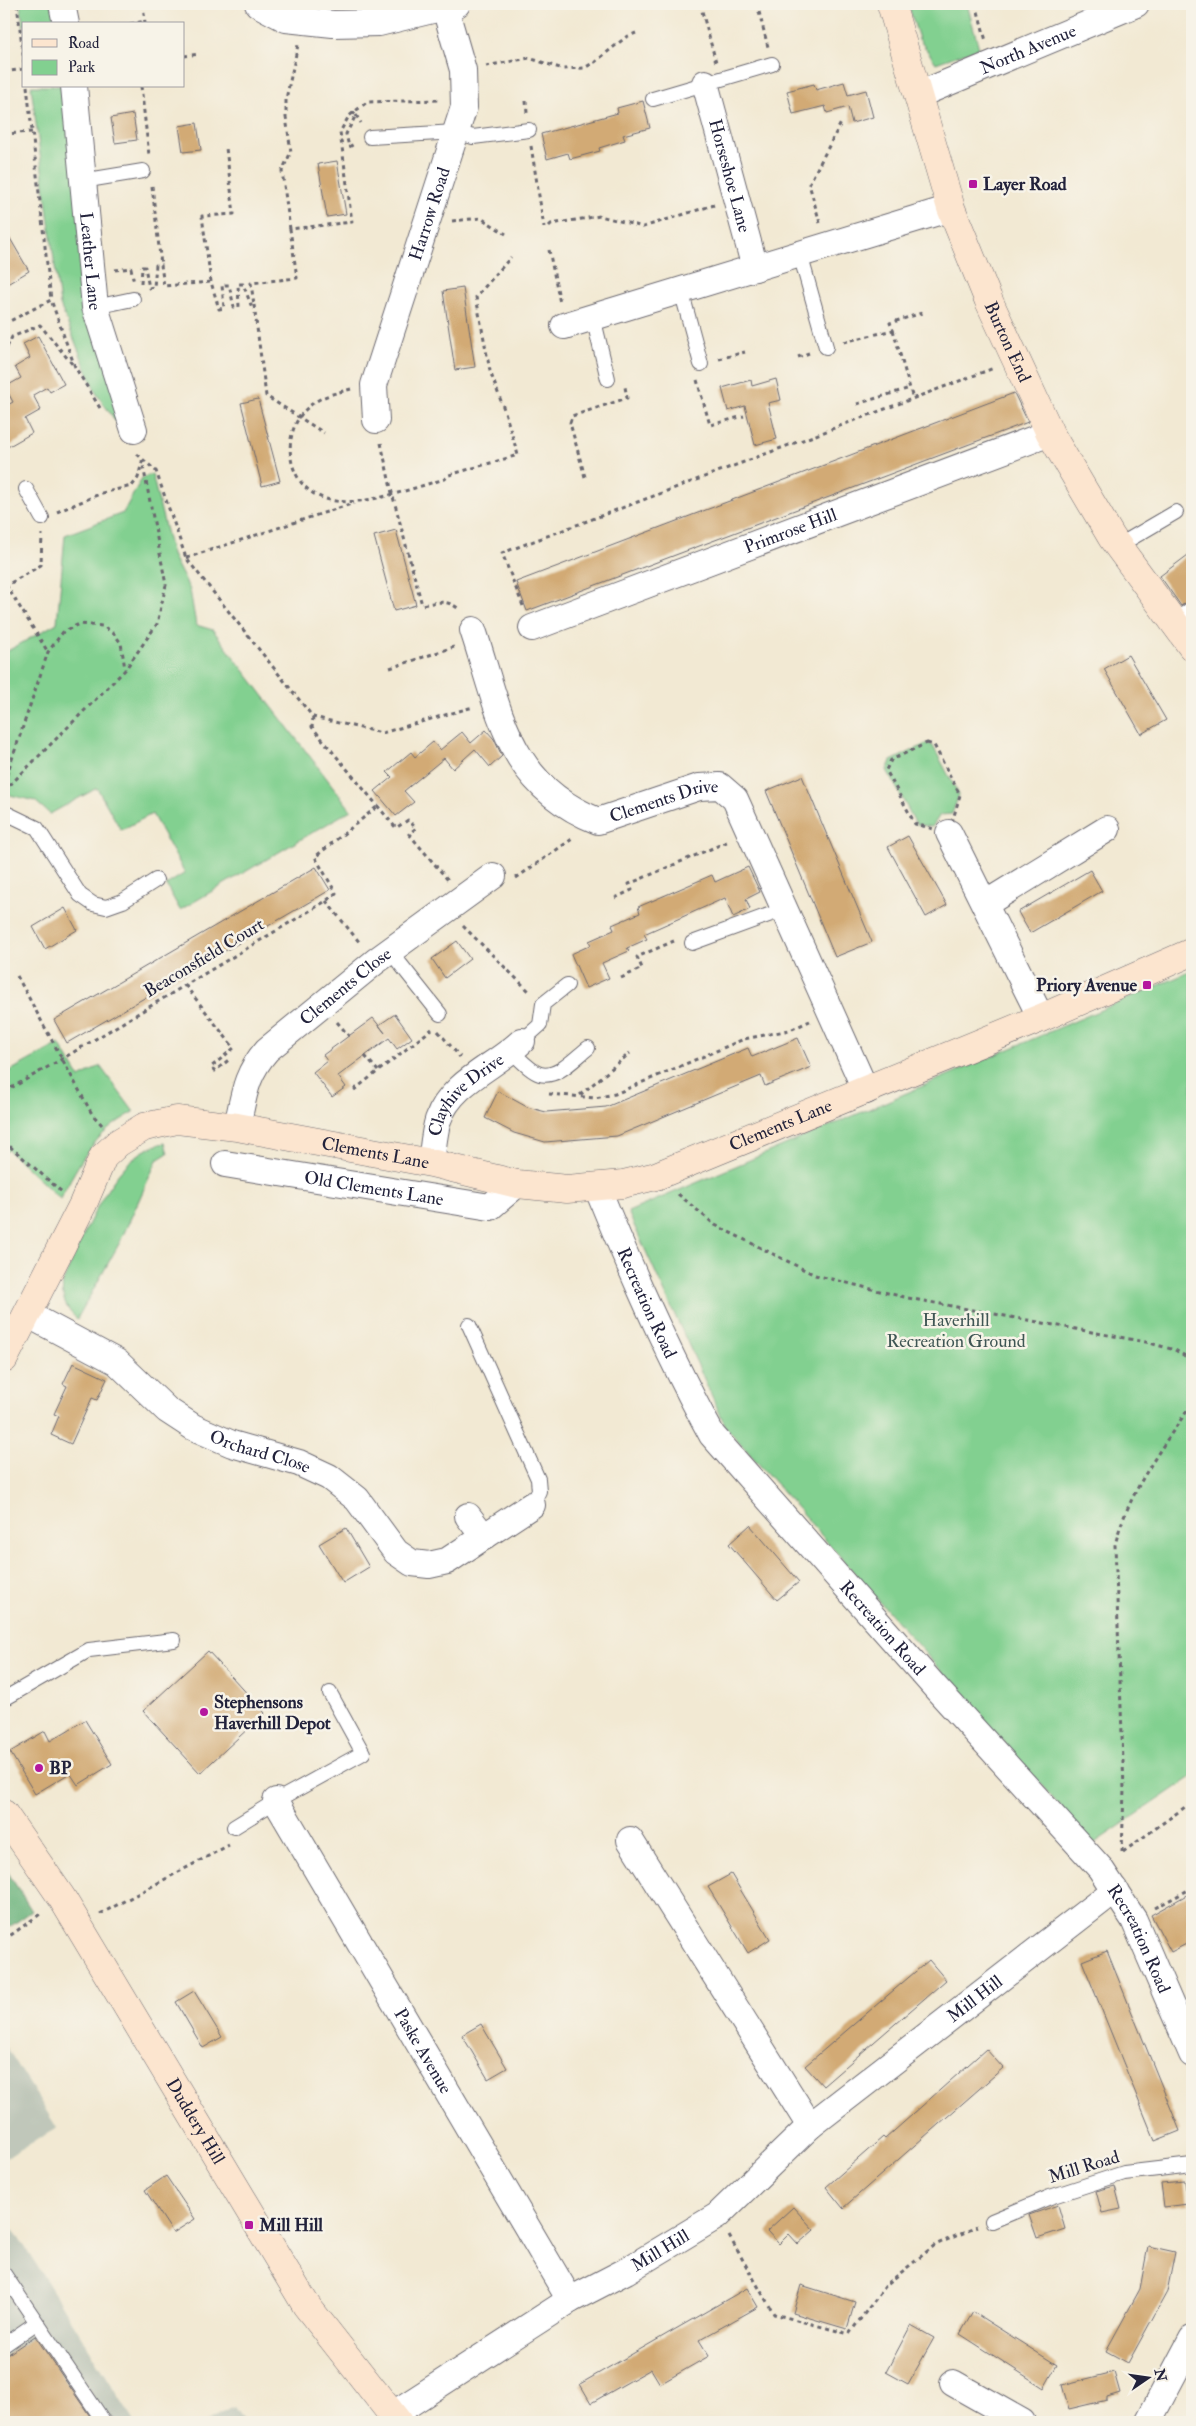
<svg xmlns="http://www.w3.org/2000/svg" width="1196" height="2426" font-family="'IM FELL Double Pica',serif">
<rect width="100%" height="100%" fill="#f7f3e8"/>
<filter id="ink" filterUnits="userSpaceOnUse"><feTurbulence type="fractalNoise" baseFrequency=".02" numOctaves="2"/><feDisplacementMap in="SourceGraphic" scale="10" xChannelSelector="R" yChannelSelector="G"/><feConvolveMatrix kernelMatrix="1 2 1 2 8 2 1 2 1" color-interpolation-filters="sRGB"/></filter>
<filter id="wash" filterUnits="userSpaceOnUse"><feTurbulence type="fractalNoise" baseFrequency=".0096" numOctaves="4" result="noise"/><feDisplacementMap in="SourceGraphic" scale="20" xChannelSelector="R" yChannelSelector="G"/><feGaussianBlur stdDeviation="1.12" result="paint"/><feColorMatrix in="noise" values="0 0 0 0 0 0 0 0 0 0 0 0 0 0 0 0 0 1.4 0 .05"/><feComposite in="paint" operator="in"/></filter>
<g filter="url(#wash)">
<rect width="100%" height="100%" fill="#f2e9d3"/>
<g fill="#c0c7ba">
<polygon points="4,2043 57,2128 4,2159"/>
<polygon points="4,2220 22,2242 135,2422 4,2422"/>
<polygon points="234,2407 244,2422 205,2422"/>
</g>
<g fill="#82d090" stroke="#527966">
<polygon points="20,4 57,4 60,24 24,24 24,30"/>
<polygon points="908,4 967,4 979,48 936,63 919,39"/>
<polygon points="31,86 67,86 121,429 96,393 60,305"/>
<polygon points="152,474 172,555 190,590 196,625 213,630 351,810 180,910 166,885 185,873 152,814 121,830 97,788 50,814 35,801 10,795 4,785 4,653 57,623 65,535 123,513 142,478"/>
<polygon points="928,743 933,746 959,795 952,814 940,815 932,827 916,824 887,770 891,761"/>
<polygon points="1192,971 1192,1777 1093,1844 726,1427 628,1212"/>
<path d="M59 1044 80 1078 100 1066 134 1112C93 1134 81 1160 60 1199L8 1150 4 1153V1068L8 1072Z"/>
<path d="M165 1143 168 1153 157 1160 120 1242 77 1319C65 1308 61 1298 63 1281 84 1238 111 1152 165 1143Z"/>
</g>
<polygon fill="#69b27a" stroke="#466a5a" points="4,1866 32,1911 4,1931"/>
<g id="blocks">
<g fill="#d2aa75">
<polygon points="844,82 848,95 866,90 873,117 852,123 848,107 827,113 825,106 793,114 787,91 814,84 816,90"/>
<polygon points="643,101 650,128 623,135 625,140 599,148 600,151 570,159 568,153 547,159 541,134 618,113 617,108"/>
<polygon points="133,114 137,140 115,143 111,118"/>
<polygon points="197,123 201,150 183,152 179,126"/>
<polygon points="337,161 346,214 327,217 318,164"/>
<polygon points="4,228 29,271 4,286"/>
<polygon points="463,288 475,367 455,370 443,291"/>
<polygon points="38,336 64,384 50,392 47,387 33,395 41,410 25,419 32,433 4,449 4,407 13,402 5,387 21,378 15,367 30,358 23,344"/>
<polygon points="776,379 781,400 768,403 777,439 755,445 745,406 728,411 722,388 751,380 752,386"/>
<polygon points="1014,393 1028,422 527,611 516,582"/>
<polygon points="258,399 280,481 262,486 241,403"/>
<polygon points="396,530 416,605 394,611 374,536"/>
<polygon points="1192,552 1192,599 1181,606 1160,576"/>
<polygon points="1128,655 1166,720 1141,734 1104,669"/>
<polygon points="486,730 494,739 502,756 490,767 475,749 453,769 444,758 404,791 414,802 396,816 375,791 392,777 387,772 411,752 415,757 433,742 440,750 462,732 471,743"/>
<polygon points="802,776 872,942 835,957 766,791"/>
<polygon points="908,836 947,905 926,917 888,847"/>
<polygon points="316,867 330,890 67,1043 54,1020"/>
<polygon points="748,867 760,892 746,899 750,909 733,917 725,898 644,934 647,939 627,948 629,951 602,963 609,978 586,988 571,954 591,945 589,941 614,930 612,925 640,913 638,907 712,875 715,882"/>
<polygon points="1090,870 1102,891 1030,933 1018,912"/>
<polygon points="65,908 77,930 45,949 33,927"/>
<polygon points="457,941 470,959 445,978 432,959"/>
<polygon points="395,1014 412,1038 397,1049 389,1038 338,1076 346,1087 332,1097 313,1072 327,1061 323,1055 373,1018 385,1033 379,1025"/>
<polygon points="798,1038 811,1067 765,1086 761,1076 617,1136 545,1142 514,1133 485,1118 498,1091 527,1107 546,1112 606,1107 748,1048 752,1057"/>
<polygon points="73,1363 107,1379 97,1400 92,1398 71,1444 51,1435 59,1416 54,1414 67,1386 63,1384"/>
<polygon points="750,1525 799,1582 777,1600 729,1544"/>
<polygon points="346,1528 369,1567 343,1583 319,1544"/>
<polygon points="208,1651 265,1713 200,1773 143,1711"/>
<polygon points="85,1720 112,1764 78,1785 70,1773 35,1794 10,1752 45,1731 50,1741"/>
<polygon points="731,1874 770,1939 748,1953 708,1887"/>
<polygon points="1192,1892 1192,1941 1171,1952 1151,1915"/>
<polygon points="1107,1951 1180,2131 1155,2141 1082,1961"/>
<polygon points="929,1960 946,1980 823,2086 805,2066"/>
<polygon points="194,1991 222,2037 203,2048 176,2002"/>
<polygon points="481,2024 507,2068 488,2079 462,2035"/>
<polygon points="986,2049 1003,2068 843,2208 826,2187 883,2137 885,2139"/>
<polygon points="166,2176 195,2219 173,2233 145,2190"/>
<polygon points="1185,2181 1188,2204 1164,2207 1161,2183"/>
<polygon points="1115,2186 1121,2209 1102,2213 1096,2191"/>
<polygon points="1058,2205 1065,2229 1037,2238 1029,2215"/>
<polygon points="793,2207 814,2230 798,2244 789,2234 779,2244 767,2231"/>
<polygon points="1148,2246 1175,2252 1167,2292 1128,2363 1106,2351 1140,2289"/>
<polygon points="801,2285 855,2302 847,2329 793,2313"/>
<polygon points="747,2288 758,2307 699,2340 709,2356 660,2384 651,2369 591,2403 580,2384"/>
<polygon points="973,2312 1057,2365 1044,2388 960,2334"/>
<polygon points="911,2325 934,2338 908,2384 886,2372"/>
<polygon points="35,2336 94,2422 4,2422 4,2357"/>
<polygon points="1114,2372 1120,2393 1107,2397 1107,2400 1069,2409 1062,2385"/>
</g>
</g>
</g>
<g filter="url(#ink)">
<use href="#blocks" fill-opacity="0" stroke="#6b6870" stroke-width="1"/>
<g fill="none" stroke-linecap="round" stroke-linejoin="round">
<g stroke="#6b6870" stroke-width="16">
<g id="lane">
<polyline points="653,99 772,64"/>
<polyline points="370,137 456,132 473,137 529,130"/>
<polyline points="82,181 143,171"/>
<polyline points="800,254 826,347"/>
<polyline points="681,290 701,364"/>
<polyline points="95,307 133,299"/>
<polyline points="593,317 608,379"/>
<polyline points="26,489 42,518"/>
<polyline points="1118,546 1176,512"/>
<polyline points="1174,622 1192,608"/>
<polyline points="4,815 8,814 37,828 80,895 93,904 106,907 123,901 156,880"/>
<polyline points="692,943 785,909"/>
<polyline points="390,951 440,1014"/>
<polyline points="522,1041 540,1025 543,1004 567,985"/>
<path d="M511 1051C519 1058 530 1071 540 1074 557 1079 575 1058 588 1048"/>
<polyline points="469,1325 538,1479 539,1491 532,1505"/>
<polyline points="4,1699 89,1650 174,1640"/>
<polyline points="234,1827 276,1801 363,1753 330,1693"/>
<polyline points="992,2221 1050,2197 1124,2173 1192,2165"/>
<polyline points="4,2274 104,2422"/>
<polyline points="4,2345 36,2323"/>
</g>
</g>
<g stroke="#6b6870" stroke-width="28">
<g id="street">
<polyline points="62,4 66,24"/>
<polyline points="258,4 286,19 333,24 379,23 457,4"/>
<path id="s1" d="M705 83 755 268"/>
<path id="s2" d="M74 86 95 307 134 430"/>
<path id="s3" d="M918 95 1136 4"/>
<polyline points="564,326 951,208"/>
<path id="s4" d="M376 420 374 385 464 107 463 70 445 8"/>
<path id="s5" d="M532 628 1050 433"/>
<path id="s6" d="M473 630C500 711 507 785 598 821L699 787 720 786 735 799 866 1091"/>
<polyline points="949,833 1041,1018"/>
<polyline points="985,904 1107,829"/>
<path id="s7" d="M237 1127C244 1095 245 1075 267 1050L376 961 493 876"/>
<path id="s8" d="M431 1163C433 1149 434 1133 438 1120 451 1082 495 1067 522 1041"/>
<path id="s9" d="M225 1164 490 1207 517 1184"/>
<path id="s10" d="M597 1187C631 1271 668 1355 712 1435L935 1687 1100 1868 1134 1920 1192 2054"/>
<path id="s11" d="M27 1314 117 1362 167 1410 193 1427 232 1444 299 1463 329 1477 357 1499 396 1552 412 1563 429 1565 447 1561 532 1505"/>
<polyline points="468,1516 484,1537"/>
<path id="s12" d="M276 1801 570 2300"/>
<polyline points="630,1840 810,2126"/>
<polyline points="953,2383 1022,2422"/>
<path id="s13" d="M392 2415 570 2300 626 2271 717 2216 810 2126 1115 1890"/>
<polyline points="1148,2422 1192,2339"/>
</g>
</g>
<g stroke="#6b6870" stroke-width="29">
<g id="secondary">
<path id="s14" d="M891 4 951 208 988 299 1050 433 1112 538 1192 647"/>
<path id="s15" d="M4 1359 83 1204 103 1157 118 1143 144 1127 177 1120 237 1127 431 1163 517 1184 567 1189 623 1184 656 1176 1041 1018 1192 952"/>
<path id="s16" d="M4 1814 62 1898 306 2305 398 2422"/>
</g>
</g>
<g stroke="#6b6870" stroke-width="3" stroke-dasharray="4 4" stroke-linecap="butt">
<polyline points="17,4 24,62"/>
<polyline points="143,4 145,24"/>
<polyline points="700,4 716,62"/>
<polyline points="757,4 768,47"/>
<polyline points="976,4 986,41"/>
<polyline points="130,24 145,21"/>
<polyline points="184,56 199,54"/>
<polyline points="486,66 529,58 563,69 584,68 595,62 626,37 636,33"/>
<polyline points="4,72 24,69"/>
<polyline points="27,86 51,300"/>
<polyline points="141,86 149,155"/>
<polyline points="526,101 527,113"/>
<polyline points="352,112 356,115 346,134 349,147 354,144"/>
<polyline points="356,115 361,123"/>
<polyline points="4,134 32,132"/>
<polyline points="531,146 544,227"/>
<polyline points="152,186 161,265"/>
<polyline points="452,221 481,218 506,234"/>
<polyline points="820,223 809,184 841,123"/>
<polyline points="549,226 551,224 600,216 643,227 714,205"/>
<polyline points="290,229 282,171 291,152 286,117 286,99 298,45"/>
<polyline points="549,250 560,303"/>
<polyline points="115,270 131,268 134,283"/>
<polyline points="211,282 202,216 234,214 226,148"/>
<polyline points="141,283 142,267 145,267 149,288 154,287 156,265 161,265 164,286 211,282 219,309 224,308 222,285 229,285 234,307 239,307 238,284 243,284 251,305 254,305 251,283 297,278 290,229 352,222 340,132 349,116 367,102 440,100"/>
<polyline points="254,305 266,396 324,433"/>
<polyline points="4,324 51,300 75,367 100,408"/>
<polyline points="893,330 913,399"/>
<polyline points="4,342 7,347 4,355"/>
<polyline points="844,342 893,330 890,323 925,312"/>
<polyline points="7,347 12,337 40,325 73,365"/>
<polyline points="798,357 809,353"/>
<polyline points="719,359 745,352"/>
<polyline points="697,380 710,425 744,416"/>
<path d="M351 389C340 392 325 395 315 402 278 425 283 487 326 499 361 509 411 488 445 479L449 475 518 455 505 412 490 371 476 297 511 257"/>
<polyline points="857,404 910,388"/>
<path d="M381 443 392 493 422 605C437 602 448 599 460 610"/>
<polyline points="137,454 156,471 186,558 313,717 382,733 473,707"/>
<polyline points="585,477 570,423 572,416 627,398 625,387"/>
<polyline points="57,512 102,493 132,486 138,478 142,462"/>
<polyline points="186,558 354,503"/>
<polyline points="6,585 48,652"/>
<polyline points="4,587 41,565 42,534"/>
<polyline points="523,606 502,553 994,368"/>
<polyline points="390,668 454,647"/>
<polyline points="313,717 312,727 396,828 408,820 416,828 409,834 448,880"/>
<polygon points="927,743 934,745 960,795 949,833 915,824 886,770 891,760"/>
<polyline points="4,783 48,652 63,632 79,624 103,626 114,634 121,643 125,669"/>
<polyline points="4,791 125,670 157,624 166,585 142,460"/>
<polyline points="516,878 575,837"/>
<polyline points="615,898 632,890 629,884 729,841"/>
<polyline points="326,901 360,943"/>
<polyline points="463,926 531,993"/>
<polyline points="17,976 92,1114 102,1125"/>
<polyline points="621,978 642,968 637,957 674,941"/>
<polyline points="185,985 234,1048 211,1067 215,1071 231,1058"/>
<polyline points="337,1022 349,1036"/>
<polyline points="438,1031 460,1057"/>
<polyline points="365,1056 378,1071"/>
<polyline points="354,1090 432,1029"/>
<polyline points="4,1092 62,1059 326,901 336,893 315,857 378,806"/>
<polyline points="549,1094 595,1098 615,1094 744,1039 790,1030 810,1021"/>
<polyline points="580,1095 630,1053"/>
<polyline points="4,1145 6,1143 62,1192"/>
<polyline points="678,1194 715,1225 815,1275 908,1298 1146,1342 1175,1350 1192,1360"/>
<path d="M1122 1852 1124 1789 1115 1545C1127 1495 1163 1445 1192 1404"/>
<polyline points="1123,1852 1192,1802"/>
<polyline points="1155,1908 1192,1888"/>
<polyline points="100,1914 229,1845"/>
<polyline points="4,1940 43,1912"/>
<polyline points="729,2236 774,2314 849,2334 887,2284 935,2245 977,2227"/>
</g>
<use href="#lane" stroke="#fff" stroke-width="14"/>
<use href="#street" stroke="#fff" stroke-width="26"/>
<use href="#secondary" stroke="#fce5cf" stroke-width="28"/>
</g>
</g>
<g fill="#b5179e" stroke="#f7f3e8" stroke-width="2">
<rect x="968" y="179" width="10" height="10" rx="2.5"/>
<rect x="1142" y="980" width="10" height="10" rx="2.5"/>
<circle cx="204" cy="1712" r="5"/>
<circle cx="39" cy="1768" r="5"/>
<rect x="244" y="2220" width="10" height="10" rx="2.5"/>
</g>
<g text-anchor="middle" dominant-baseline="central" stroke-width="5" stroke-linejoin="round" paint-order="stroke">
<g font-size="18" fill="#22223b" stroke="#f7f3e8">
<text stroke="none"><textPath href="#s3" startOffset="119">North Avenue</textPath></text>
<text stroke="none"><textPath href="#s1" startOffset="96">Horseshoe Lane</textPath></text>
<text stroke="none"><textPath href="#s4" startOffset="215">Harrow Road</textPath></text>
<text stroke="none"><textPath href="#s2" startOffset="176">Leather Lane</textPath></text>
<text stroke="none"><textPath href="#s14" startOffset="358">Burton End</textPath></text>
<text stroke="none"><textPath href="#s5" startOffset="276">Primrose Hill</textPath></text>
<text stroke="none"><textPath href="#s6" startOffset="308">Clements Drive</textPath></text>
<text transform="translate(204 958) rotate(-31)">Beaconsfield Court</text>
<text stroke="none"><textPath href="#s7" startOffset="185">Clements Close</textPath></text>
<text stroke="none"><textPath href="#s8" startOffset="81">Clayhive Drive</textPath></text>
<text stroke="none"><textPath href="#s15" startOffset="931">Clements Lane</textPath></text>
<text stroke="none"><textPath href="#s15" startOffset="511">Clements Lane</textPath></text>
<text stroke="none"><textPath href="#s9" startOffset="151">Old Clements Lane</textPath></text>
<text stroke="none"><textPath href="#s10" startOffset="126">Recreation Road</textPath></text>
<text stroke="none"><textPath href="#s11" startOffset="274">Orchard Close</textPath></text>
<text stroke="none"><textPath href="#s10" startOffset="531">Recreation Road</textPath></text>
<text stroke="none"><textPath href="#s10" startOffset="936">Recreation Road</textPath></text>
<text stroke="none"><textPath href="#s13" startOffset="719">Mill Hill</textPath></text>
<text stroke="none"><textPath href="#s12" startOffset="290">Paske Avenue</textPath></text>
<text stroke="none"><textPath href="#s16" startOffset="362">Duddery Hill</textPath></text>
<text transform="translate(1084 2167) rotate(-17)">Mill Road</text>
<text stroke="none"><textPath href="#s13" startOffset="315">Mill Hill</textPath></text>
</g>
<g font-size="18" font-weight="bold" fill="#22223b" stroke="#f7f3e8" text-anchor="start">
<text x="983" y="184">Layer Road</text>
<text x="1137" y="985" text-anchor="end">Priory Avenue</text>
<text x="214" y="1702">Stephensons<tspan x="214" dy="21">Haverhill Depot</tspan></text>
<text x="49" y="1768">BP</text>
<text x="259" y="2225">Mill Hill</text>
</g>
<g font-size="18" fill="#3f5654" stroke="#f7f3e8">
<text x="956" y="1320">Haverhill<tspan x="956" dy="21">Recreation Ground</tspan></text>
</g>
</g>
<rect width="1196" height="2426" fill="none" stroke="#f7f3e8" stroke-width="20"/>
<rect x="22" y="22" width="162" height="65" fill="#f7f3e8" stroke="#a29fa3"/>
<rect x="32" y="39" width="25" height="8" fill="#fce5cf" stroke="#a29fa3"/>
<text x="68" y="48" font-size="15" fill="#22223b">Road</text>
<rect x="32" y="60" width="25" height="15" fill="#82d090" stroke="#a29fa3"/>
<text x="68" y="72" font-size="15" fill="#22223b">Park</text>
<g transform="translate(1148 2378) rotate(77)" stroke="#f7f3e8" stroke-width="4" paint-order="stroke">
<path d="M0-4L9 19L0 12L-9 19Z" fill="#22223b"/>
<text y="-8" font-size="14" font-weight="bold" text-anchor="middle" fill="#22223b">N</text>
</g>
</svg>
